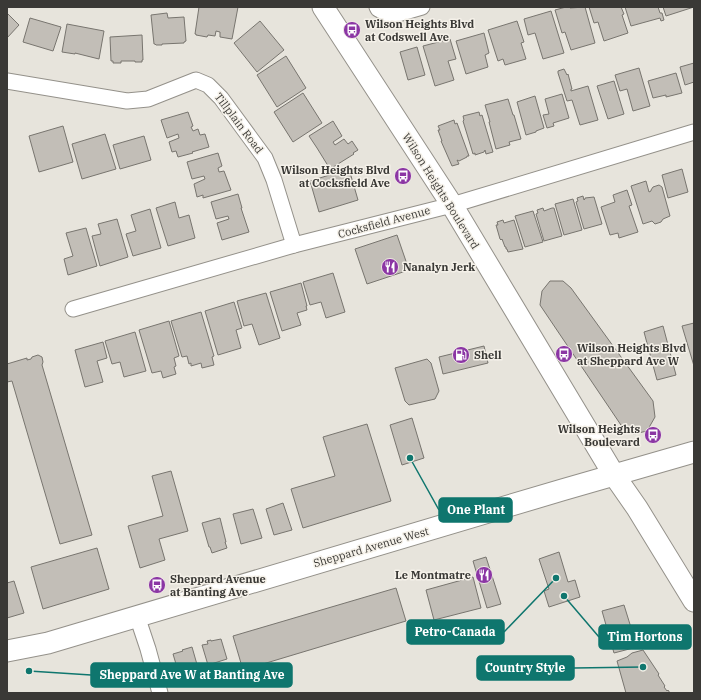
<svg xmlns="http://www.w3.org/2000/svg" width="701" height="700" font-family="'IBM Plex Serif',serif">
<rect width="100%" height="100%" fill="#e7e4dc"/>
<g fill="#c2beb7" stroke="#78756f">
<polygon points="199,7 238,7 232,39 220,37 220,32 216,31 215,36 208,35 207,37 196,35 196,34 195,34"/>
<polygon points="566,7 570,7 570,8 585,7 595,43 571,50 565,32 562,33 555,10"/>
<polygon points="589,7 621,7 624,14 622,15 628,33 604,41 598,22 594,23"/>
<polygon points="625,7 658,7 660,13 662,13 664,20 661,21 660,18 631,26"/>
<polygon points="663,7 694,7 666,16"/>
<polygon points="551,11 564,53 543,59 535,33 528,35 524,19"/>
<polygon points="7,13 19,25 7,38"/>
<polygon points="167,13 168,18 184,17 186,41 184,42 184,43 162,44 162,45 156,45 155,44 154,44 151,15"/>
<polygon points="30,18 61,27 53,51 23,42"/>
<polygon points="260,21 284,50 257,72 234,43"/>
<polygon points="517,21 524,42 521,43 526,59 505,65 503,59 498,61 488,30"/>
<polygon points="67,24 104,31 99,59 75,53 75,54 62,52"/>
<polygon points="484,33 489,53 485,55 488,67 466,74 456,41"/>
<polygon points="142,35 143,60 142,60 142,62 135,62 135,61 121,61 121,63 113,63 113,61 111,61 110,37"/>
<polygon points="450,39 456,59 448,61 454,80 435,86 423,46"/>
<polygon points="417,47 425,75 408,80 400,52"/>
<polygon points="286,56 306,88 277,107 257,75"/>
<polygon points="694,63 694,82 685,85 680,67"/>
<polygon points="639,68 650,106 633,111 627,89 620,91 615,75"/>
<polygon points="564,69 567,75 568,74 572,89 571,89 571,91 588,86 598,120 580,125 572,100 567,101 558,73 558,71"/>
<polygon points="676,73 682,93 666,97 666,95 653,98 648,81"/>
<polygon points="614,81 624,114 608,119 597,86"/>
<polygon points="303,93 322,123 293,142 274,112"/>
<polygon points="562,94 569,118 553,123 554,126 547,128 543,115 549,114 545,99"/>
<polygon points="535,96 544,128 536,131 536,132 526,135 517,102"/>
<polygon points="508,99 513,115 514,115 521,139 509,142 510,145 496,149 489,122 490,122 485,105"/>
<polygon points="188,112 193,126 191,127 193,131 198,129 200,135 205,134 209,147 192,152 193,153 178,157 176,151 172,152 169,142 179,138 178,134 167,138 161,120"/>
<polygon points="479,112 480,116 482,115 493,152 486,154 485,150 484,152 475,155 475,153 473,154 463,121 464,120 463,116"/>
<polygon points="454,120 455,124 457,123 469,156 467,156 467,157 459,161 457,160 459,164 452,166 441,141 442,141 438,130 440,130 438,126"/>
<polygon points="333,121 342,136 333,142 335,145 344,139 348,144 352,141 358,150 353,153 354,154 330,169 317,148 309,136"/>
<polygon points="63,126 73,162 39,172 29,136"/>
<polygon points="105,134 116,169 82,179 72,144"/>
<polygon points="144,136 151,160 120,169 113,145"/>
<polygon points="218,153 222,166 218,168 219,172 224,171 231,190 203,198 203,195 197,197 194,184 205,179 204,176 192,179 187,162"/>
<polygon points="349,169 358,200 319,212 310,181"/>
<polygon points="682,169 688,192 668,198 662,175"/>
<polygon points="646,181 649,192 651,191 651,190 653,187 659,185 662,187 670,216 663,219 661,222 655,224 652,221 643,224 631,186"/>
<polygon points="627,190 632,205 629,206 638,232 619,238 618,233 610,235 601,207 615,202 613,195"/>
<polygon points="238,194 242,208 241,208 249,232 222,240 217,223 229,219 228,216 216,219 211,202"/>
<polygon points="583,196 584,200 585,199 585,198 594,197 602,224 584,229 576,202 578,201 577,198"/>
<polygon points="573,199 582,230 564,235 555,204"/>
<polygon points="175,202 179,218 189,215 195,238 168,246 156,208"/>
<polygon points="543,208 544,211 552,208 554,208 562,236 544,241 536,214 538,213 537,210"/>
<polygon points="150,209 161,248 133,256 126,234 136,231 131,215"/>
<polygon points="533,211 543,242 525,247 515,216"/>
<polygon points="117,219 128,257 100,266 92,236 101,234 98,224"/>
<polygon points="503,220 504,223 514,220 523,249 508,252 507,249 506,249 506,247 505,247 502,239 501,240 500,239 496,225 498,225 497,222"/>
<polygon points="86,228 97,266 68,275 64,259 73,256 66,233"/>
<polygon points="397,235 409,270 367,284 355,249"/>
<polygon points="333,273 345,312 326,318 321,302 310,305 303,282"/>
<polygon points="550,281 563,281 571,288 653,401 655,417 647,431 634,434 625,431 540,305 542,291"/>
<polygon points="301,283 307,306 306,306 307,310 297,313 301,325 282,331 270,292"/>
<polygon points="266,293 280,338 259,345 252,324 244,326 237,301"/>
<polygon points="234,302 242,328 236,330 241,348 218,355 205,311"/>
<polygon points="201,312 214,356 212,357 214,365 202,368 201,363 191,366 191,363 189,364 187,356 182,357 171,321"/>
<polygon points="169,321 179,356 174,358 176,366 174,367 176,374 163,378 161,371 152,373 139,330"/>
<polygon points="694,323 694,366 682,326"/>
<polygon points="663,326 676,375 657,380 644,332"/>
<polygon points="135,332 146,371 124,377 120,362 112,364 105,341"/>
<polygon points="103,342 107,358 97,361 103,382 85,387 75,350"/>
<polygon points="484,346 488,363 443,374 439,357"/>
<polygon points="38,355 42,357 43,362 42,365 92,535 60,544 12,381 7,382 7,364 27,358 27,360 31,359 32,357"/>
<polygon points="427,359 431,363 439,391 435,399 409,405 405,401 395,368"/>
<polygon points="412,418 424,458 402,465 390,425"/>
<polygon points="367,424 391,501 303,528 291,489 335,476 323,437"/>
<polygon points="171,471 188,531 159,539 165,560 140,568 128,526 163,516 152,476"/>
<polygon points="283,503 292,530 274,535 266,509"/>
<polygon points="253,509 262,538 241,544 233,514"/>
<polygon points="220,518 226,542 225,542 227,548 212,553 210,547 209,547 202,523"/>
<polygon points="97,548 109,589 43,609 31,567"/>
<polygon points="559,552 568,582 575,580 580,597 549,607 544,591 549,589 539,559"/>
<polygon points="486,557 501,604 487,608 473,561"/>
<polygon points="473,577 481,608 434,620 426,590"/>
<polygon points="14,581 24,613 7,618 7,583"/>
<polygon points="396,588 406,621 243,670 233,636"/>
<polygon points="624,605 637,647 614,653 602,611"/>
<polygon points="221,639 227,659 208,665 202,645 208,644 207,641 211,640 211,641"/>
<polygon points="192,647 198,668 179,674 173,654 183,651 182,650"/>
<polygon points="643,650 659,674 658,675 665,686 664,687 667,691 668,690 670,693 626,693 617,661 627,657 632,653"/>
</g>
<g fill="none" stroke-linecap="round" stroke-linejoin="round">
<g stroke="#94918a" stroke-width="17">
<g id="street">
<polyline points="377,7 378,9 391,16 422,7"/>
<polyline points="7,81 127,101 148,99 196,80 208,85 221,98 265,158 274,180 294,245"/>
<polyline points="73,309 294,245 452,205 694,132"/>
<polyline points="137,616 148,649 160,693"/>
</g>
</g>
<g stroke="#94918a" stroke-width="23">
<g id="secondary">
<polyline points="323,7 452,205 614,475 637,508 694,601"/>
<polyline points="7,651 48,643 562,490 694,452"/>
</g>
</g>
<use href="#street" stroke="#fff" stroke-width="15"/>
<use href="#secondary" stroke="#fff" stroke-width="21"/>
</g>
<defs>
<g id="bus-disc" transform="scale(0.9)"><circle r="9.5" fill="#8b36a4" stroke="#f5f1e9"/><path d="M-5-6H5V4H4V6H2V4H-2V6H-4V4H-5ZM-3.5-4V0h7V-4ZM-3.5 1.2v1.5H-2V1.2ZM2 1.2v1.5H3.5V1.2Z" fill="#fff"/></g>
<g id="restaurant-disc" transform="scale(0.9)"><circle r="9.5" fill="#8b36a4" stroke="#f5f1e9"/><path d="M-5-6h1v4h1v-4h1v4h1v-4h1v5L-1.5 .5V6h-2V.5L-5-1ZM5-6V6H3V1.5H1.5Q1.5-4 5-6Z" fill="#fff"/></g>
<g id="fuel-disc" transform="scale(0.9)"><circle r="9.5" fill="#8b36a4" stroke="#f5f1e9"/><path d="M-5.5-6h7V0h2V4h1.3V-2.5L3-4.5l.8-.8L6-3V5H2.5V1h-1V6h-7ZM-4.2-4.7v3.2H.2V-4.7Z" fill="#fff"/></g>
</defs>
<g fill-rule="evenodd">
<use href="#bus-disc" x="352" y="30"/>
<use href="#bus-disc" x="403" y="176"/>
<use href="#restaurant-disc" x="390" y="267"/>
<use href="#bus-disc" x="564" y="354"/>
<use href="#fuel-disc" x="461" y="355"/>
<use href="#bus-disc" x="653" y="435"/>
<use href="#restaurant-disc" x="484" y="575"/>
<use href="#bus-disc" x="157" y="585"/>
</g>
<g text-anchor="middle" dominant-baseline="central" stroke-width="3" stroke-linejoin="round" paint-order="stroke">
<g font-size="11" font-weight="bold" fill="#3a3936" stroke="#f5f1e9" text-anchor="start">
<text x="365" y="24">Wilson Heights Blvd<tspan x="365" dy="13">at Codswell Ave</tspan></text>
<text x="390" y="170" text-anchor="end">Wilson Heights Blvd<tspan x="390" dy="13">at Cocksfield Ave</tspan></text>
<text x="403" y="267">Nanalyn Jerk</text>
<text x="577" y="348">Wilson Heights Blvd<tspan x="577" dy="13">at Sheppard Ave W</tspan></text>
<text x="474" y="355">Shell</text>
<text x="640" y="429" text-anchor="end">Wilson Heights<tspan x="640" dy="13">Boulevard</tspan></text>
<text x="471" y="575" text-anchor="end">Le Montmatre</text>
<text x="170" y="579">Sheppard Avenue<tspan x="170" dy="13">at Banting Ave</tspan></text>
</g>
<g font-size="11" fill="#3a3936" stroke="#f5f1e9">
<text transform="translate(239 123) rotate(53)">Tillplain Road</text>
<text transform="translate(441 191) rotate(58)">Wilson Heights Boulevard</text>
<text transform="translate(384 222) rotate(-15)">Cocksfield Avenue</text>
<text transform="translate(371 547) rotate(-16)">Sheppard Avenue West</text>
</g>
</g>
<path fill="none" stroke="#0f766e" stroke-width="1.5" d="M410 458L439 510M556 578L504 632M564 596L599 637M643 667L574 668M29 671L91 675"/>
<g fill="#0f766e" stroke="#f5f1e9" stroke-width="1.5">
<circle cx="410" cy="458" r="4"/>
<circle cx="556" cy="578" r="4"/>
<circle cx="564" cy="596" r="4"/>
<circle cx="643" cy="667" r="4"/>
<circle cx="29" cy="671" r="4"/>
</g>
<g fill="#0f766e" stroke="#0f766e" stroke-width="1.5">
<rect x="439" y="498" width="73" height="24" rx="4"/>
<rect x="407" y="620" width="97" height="24" rx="4"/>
<rect x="599" y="625" width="92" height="24" rx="4"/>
<rect x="477" y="656" width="97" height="24" rx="4"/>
<rect x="91" y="663" width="201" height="24" rx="4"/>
</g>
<g font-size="12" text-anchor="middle" font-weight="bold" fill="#fff">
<text x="476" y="514">One Plant</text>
<text x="455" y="636">Petro-Canada</text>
<text x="645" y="641">Tim Hortons</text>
<text x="525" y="672">Country Style</text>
<text x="192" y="679">Sheppard Ave W at Banting Ave</text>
</g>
<rect width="701" height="700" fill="none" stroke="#3a3936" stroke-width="16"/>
</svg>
